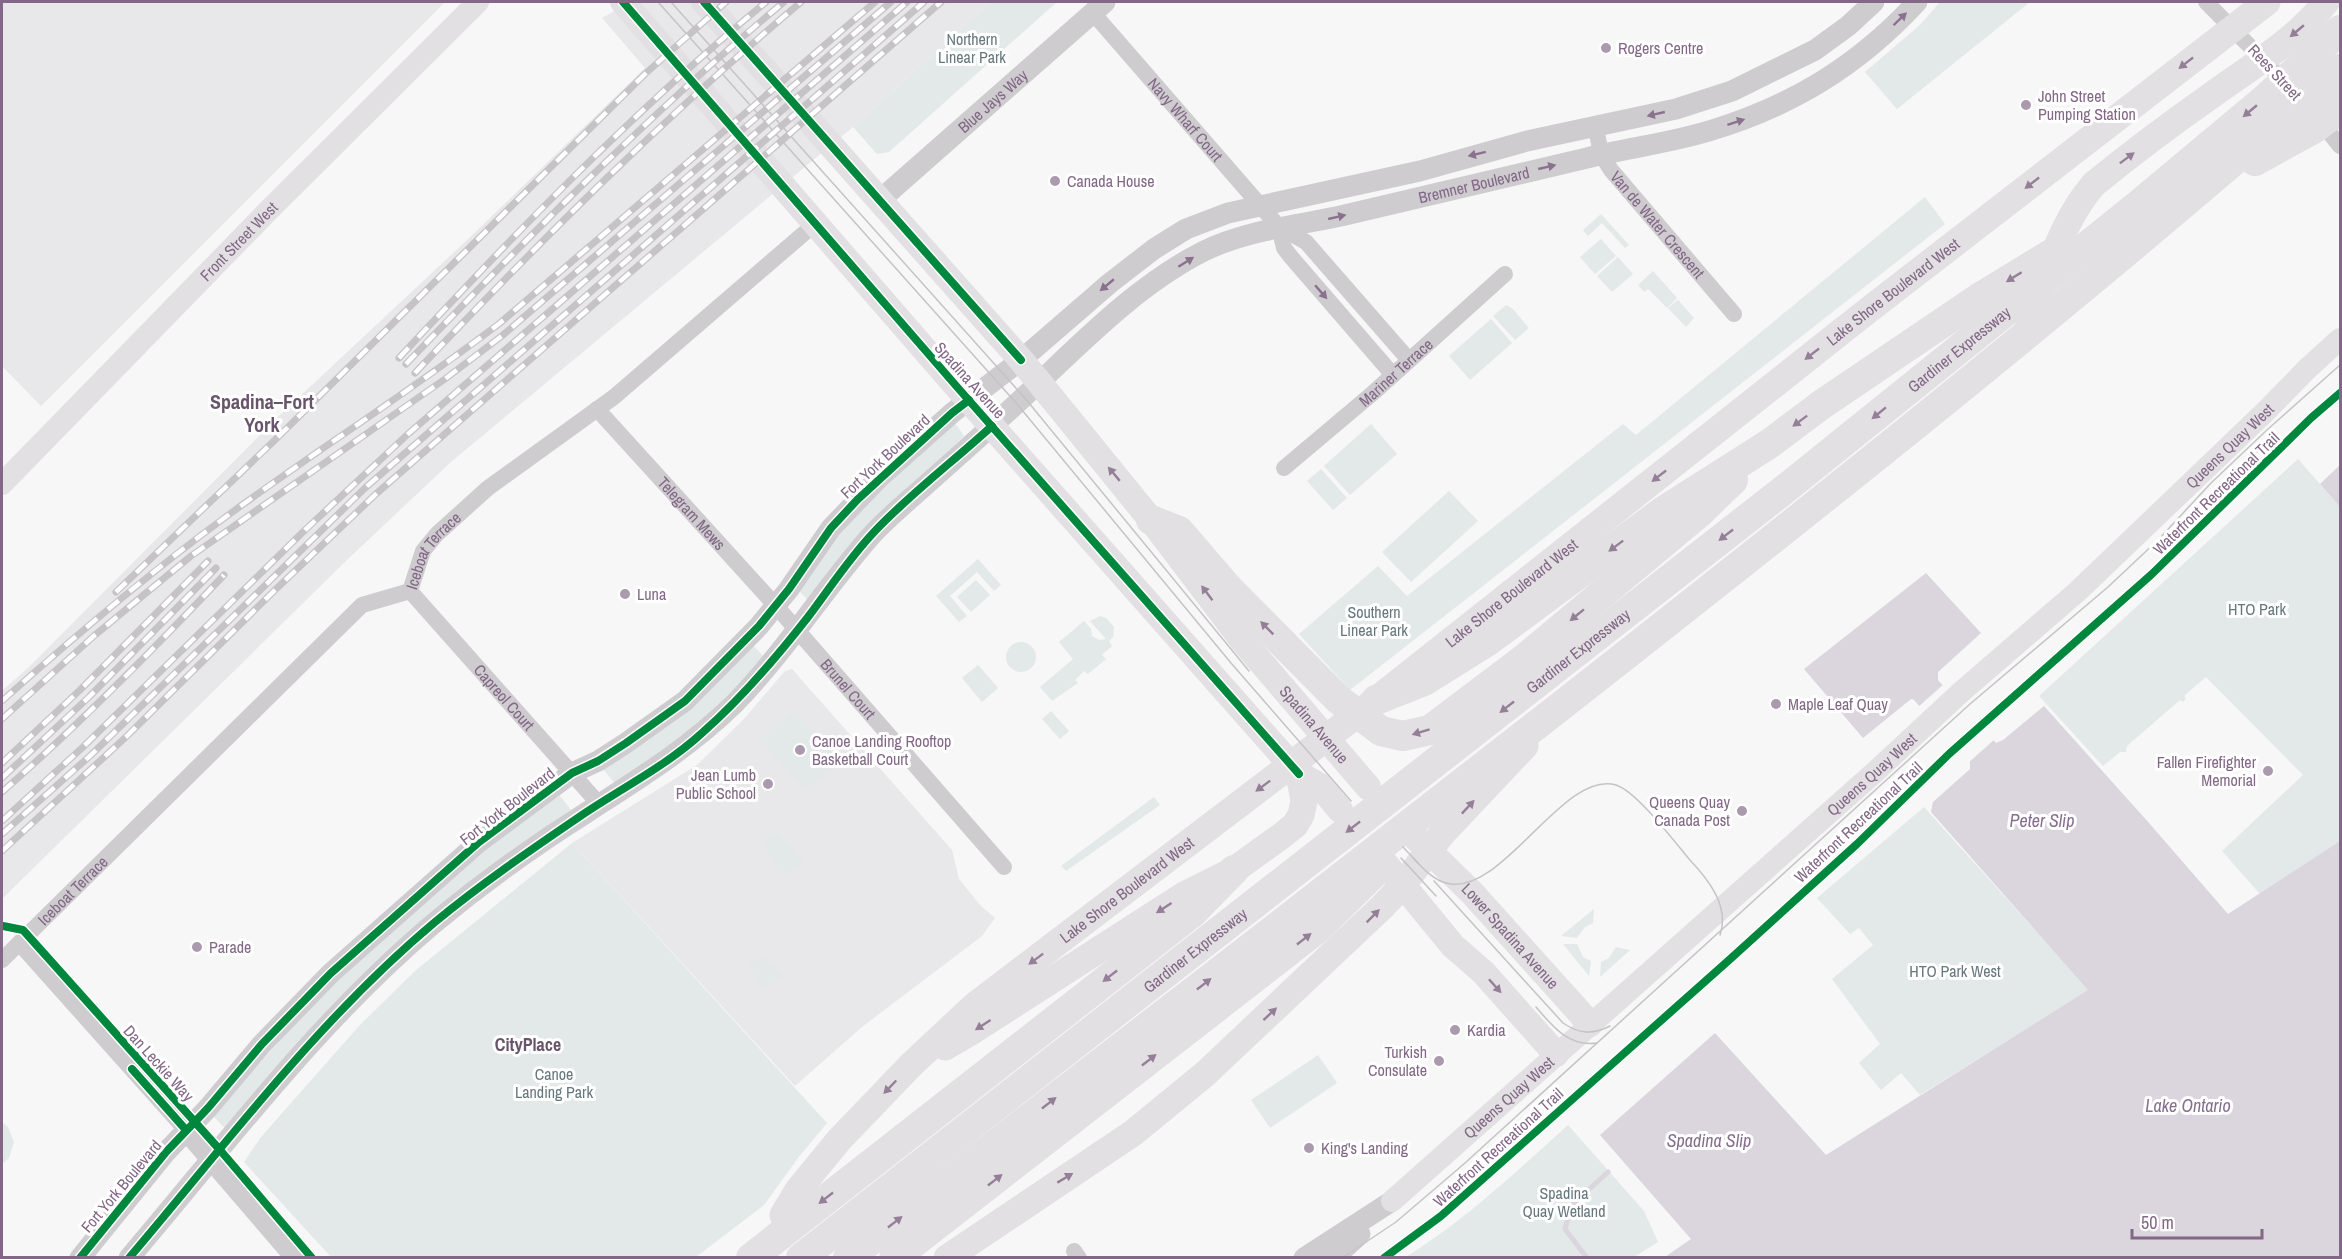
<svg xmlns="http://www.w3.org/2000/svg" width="2342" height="1259" font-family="'Archivo Narrow',sans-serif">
<rect width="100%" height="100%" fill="#f6f7f6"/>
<g fill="#e8e7e9">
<polygon points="2,2 445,2 41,406 2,366"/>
<polygon points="631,2 991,2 853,127 451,462 349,558 2,899 2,691 29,667 283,412 465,242 645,68 602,18"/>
<polygon points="792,669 952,850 959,879 980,905 995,918 982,936 862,1027 795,1086 572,843 697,765 743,720 785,671"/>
</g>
<g fill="#e3e9e8">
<polygon points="991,2 1057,2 889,152 877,154 853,127"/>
<polygon points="1940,2 2030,2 1897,109 1865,72 1921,24"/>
<polygon points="1925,197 1945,224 1350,690 1299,634 1378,566 1407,596 1623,424 1636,435"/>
<polygon points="1601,214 1629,245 1625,248 1602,223 1588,236 1583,230"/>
<polygon points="1601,239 1616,256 1595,274 1580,257"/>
<polygon points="1618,257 1633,274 1612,292 1597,276"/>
<polygon points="1653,271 1677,298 1667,308 1648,289 1644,292 1638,285"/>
<polygon points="1678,300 1694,318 1686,327 1668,308"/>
<polygon points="1506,305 1512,308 1529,328 1515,340 1493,316"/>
<polygon points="1491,319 1512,343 1470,380 1449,356"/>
<polygon points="953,420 964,436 862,530 808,600 799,591 828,541"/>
<polygon points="1371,424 1397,454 1350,495 1324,466"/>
<polygon points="2298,459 2340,507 2340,841 2260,894 2222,851 2303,775 2206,677 2184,696 2186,699 2183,702 2180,700 2127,746 2126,752 2120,752 2103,766 2039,696"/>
<polygon points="1321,469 1347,498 1333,510 1307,481"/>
<polygon points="1449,491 1478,521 1411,582 1382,552"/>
<polygon points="978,559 1001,585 994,591 977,572 950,596 967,616 959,622 936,596"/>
<polygon points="976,580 990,595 971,612 957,597"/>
<polygon points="1100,616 1106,618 1114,627 1113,637 1109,641 1112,646 1102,655 1106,659 1088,674 1084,671 1075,680 1078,683 1052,701 1040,687 1073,659 1059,642 1084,621 1091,629 1092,636 1099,640 1106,639 1090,621"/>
<circle cx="1021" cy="657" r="15"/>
<polygon points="752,644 764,657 727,700 617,786 603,769"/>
<polygon points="978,665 998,688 982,702 962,678"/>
<polygon points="794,710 839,761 805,791 760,739"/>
<polygon points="1051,711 1069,731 1060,739 1042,719"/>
<polygon points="557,792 571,810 484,870 374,970 225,1128 213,1116 329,985 428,895"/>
<polygon points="1154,797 1160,805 1066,871 1061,866"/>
<polygon points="1924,807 2089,990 1920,1095 1901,1073 1881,1090 1859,1063 1880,1044 1832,979 1873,945 1859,928 1850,934 1817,898"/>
<polygon points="777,832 804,863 783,875 761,844"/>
<polygon points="572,843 827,1123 798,1158 764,1205 696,1257 331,1257 244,1162 261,1137 359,1026 415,971"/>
<polygon points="1594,909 1593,923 1585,927 1577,938 1561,936"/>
<polygon points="1563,944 1577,944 1583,957 1591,961 1589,976"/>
<polygon points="1616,947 1630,950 1600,977 1601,962 1609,958"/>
<polygon points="765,958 784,976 763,988 748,963"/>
<polygon points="1318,1055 1337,1083 1270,1128 1251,1100"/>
<polygon points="2,1122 8,1127 14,1142 9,1158 2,1164"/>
<path d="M1568 1125 1644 1211 1658 1242 1634 1257H1406C1465 1220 1516 1172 1568 1125Z"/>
</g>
<g fill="#dbd5de">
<polygon points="2340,465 2340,507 2320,484"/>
<polygon points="1926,573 1981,633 1938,672 1938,680 1996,743 2003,740 2044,706 2149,823 2228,914 2340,841 2340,1257 1665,1257 1691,1239 1600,1135 1715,1033 1826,1155 2088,990 1931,812 1933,802 1970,769 1970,762 1914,700 1911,699 1863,738 1804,669"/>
</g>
<polygon fill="#f6f7f6" points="1945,683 1995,739 1967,764 1917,708"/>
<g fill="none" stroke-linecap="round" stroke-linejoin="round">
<polyline stroke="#dbd5de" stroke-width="5" points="1587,1258 1565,1229 1572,1205 1608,1172"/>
<g stroke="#cecccf" stroke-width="16">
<polyline points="2206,2 2290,87"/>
<path id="s1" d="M1093 13 1279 227 1306 242 1409 360"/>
<polyline points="2317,117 2340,146"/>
<path id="s2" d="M1596 128 1601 154 1611 170 1734 314"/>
<polyline points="1279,227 1284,248 1291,257 1393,375"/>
<path id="s3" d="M597 409 776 606 1004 867"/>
<path id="s4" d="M1284 468 1373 393 1505 274"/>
<path id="s5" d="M410 591 599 804"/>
<polyline points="20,944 186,1130"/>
<path id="s6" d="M2 960 362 605 410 591 423 551 437 534 488 488 614 397 816 223"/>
<polyline points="1074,1251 1079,1258"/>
</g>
<g stroke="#cecccf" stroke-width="21">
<path id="s7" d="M880 200 1105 2"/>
<polyline points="186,1130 296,1258"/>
<polyline points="80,1258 166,1152 208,1108 262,1044 331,973 479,842 572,773 598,761 626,743 685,701 759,626 789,589 831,528 879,478 952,413 1021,360 1110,283 1154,249 1186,229 1228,213 1420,171 1527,141 1676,109 1732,91 1815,50 1848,26 1874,2"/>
<path id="s8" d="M129 1258C227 1143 317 1022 433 924 482 883 535 845 589 811 640 778 690 747 734 704 784 653 822 592 869 538 884 521 902 506 919 491 947 466 975 441 1003 416 1067 359 1127 290 1204 251 1249 229 1297 226 1345 215 1426 196 1507 177 1587 158 1628 148 1669 143 1709 131 1792 106 1858 66 1917 2"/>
<polyline points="1304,1258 1392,1201"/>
<polyline points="1334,1258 1360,1234"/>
</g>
<g stroke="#e2e0e2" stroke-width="22">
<path id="s9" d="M2 484 268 211 478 2"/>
<path id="s10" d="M1392 1201 1875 772 1960 693 2078 591 2266 411 2306 370 2340 339"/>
</g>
<g stroke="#e2e0e2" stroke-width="26">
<polyline points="623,2 958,388 1261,731 1299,774 1320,786 1340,810"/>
<path id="s11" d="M704 2 1021 360 1151 520 1242 640 1368 787"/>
<path id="s12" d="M1416 838 1473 894 1590 1024"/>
<polyline points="1384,862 1453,946 1483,972 1556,1054"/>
</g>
<g stroke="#e2e0e2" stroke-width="27">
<polyline points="2307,119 2340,91"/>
<path d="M2028 319C2049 273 2060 223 2094 184 2132 153 2172 123 2212 95 2251 67 2296 40 2326 2"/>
<polyline points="945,1047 974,1030 1184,895 1234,870 1280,837 1295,825 1301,815 1304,801 1299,774"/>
<path id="s13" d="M783 1215 798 1190 839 1140 910 1066 974 1006 1376 700 1866 312 2267 2"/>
<polyline points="947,1258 1133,1133 1205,1074 1382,907 1402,886 1441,835 1525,746"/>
</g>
<g stroke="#e2e0e2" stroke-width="30">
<polyline points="2255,161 2315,128 2340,109"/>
<polyline points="1151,520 1179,531 1228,588 1339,700 1381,731 1403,736 1430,730 1524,659 1699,513 1733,480"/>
<polyline points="1376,700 1424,681 1488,641 1662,512 1769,444 1821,405 1982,296 2056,251"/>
<polyline points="751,1258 1192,913 1234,870"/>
<path id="s14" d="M801 1258 1785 489 2137 206 2265 99 2340 30"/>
<path d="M848 1258C1087 1075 1324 891 1561 706 1825 499 2088 290 2340 69"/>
<polyline points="894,1258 1317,929 1378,869"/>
</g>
<g stroke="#c6c3c6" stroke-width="1.5">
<polyline points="658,2 1017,404 1231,663 1351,801"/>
<polyline points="671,2 1024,397 1249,671"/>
<polyline points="2176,533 2269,440"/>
<polyline points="1403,847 1418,863"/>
<polyline points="1401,858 1436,896"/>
<path d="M1413 858C1422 867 1433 880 1446 883 1501 899 1563 769 1616 785 1636 791 1674 841 1689 859 1708 879 1730 906 1720 935"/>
<path d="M1434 881 1563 1023C1579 1034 1593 1035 1610 1026"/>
<path d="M1536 1007C1553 1027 1569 1047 1597 1043"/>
<polyline points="1342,1258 1396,1222 1465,1163 1970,704 2108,587 2158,540 2211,483 2268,429 2340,365"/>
</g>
<g stroke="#c6c3c6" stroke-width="7">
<g id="rail">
<path d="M399 358C515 233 635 110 766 2"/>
<path d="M406 364C527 238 650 113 784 2"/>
<path d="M415 373C539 242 663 118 801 2"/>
<polyline points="116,592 277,438 646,73 726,2"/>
<path d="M2 701C75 636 149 573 227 516 317 450 411 391 500 323L875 2"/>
<polyline points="2,719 95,635 191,556 445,379 503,335 891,2"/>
<polyline points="2,763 80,690 208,561"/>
<polyline points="2,778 89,697 216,568"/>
<path d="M2 792C80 724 152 651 224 575"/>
<polyline points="2,821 83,747 305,530 408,434 907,2"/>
<polyline points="2,834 91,755 365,488 924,2"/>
<polyline points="2,851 127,736 276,589 377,493 941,2"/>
</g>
</g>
<use href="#rail" stroke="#fff" stroke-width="4.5" stroke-dasharray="14" stroke-linecap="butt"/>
<g stroke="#fff" stroke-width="11">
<g id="cycleway">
<polyline points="623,2 958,388 1299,774"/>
<polyline points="704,2 1021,360"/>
<polyline points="3,926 23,930 220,1150 312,1258"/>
<polyline points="132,1069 186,1130"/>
<polyline points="80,1258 166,1152 208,1108 262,1044 331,973 479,842 572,773 598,761 626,743 685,701 759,626 789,589 831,528 858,499 952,413 969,400"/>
<path d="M129 1258C227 1143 318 1020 435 922 481 884 532 849 582 815 622 788 666 766 702 733 741 699 776 658 808 617 830 588 850 557 875 531 910 494 955 460 992 426"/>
<polyline points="1384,1258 1441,1216 1728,961 1857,844 1949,754 2152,574 2311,418 2340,393"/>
</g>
</g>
<use href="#cycleway" stroke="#00873e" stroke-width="8"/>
</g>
<defs><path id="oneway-solid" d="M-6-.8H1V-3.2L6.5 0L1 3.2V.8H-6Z" transform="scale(1.5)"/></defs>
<g fill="#8a718d">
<use href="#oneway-solid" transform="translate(1900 19) rotate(-44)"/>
<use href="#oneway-solid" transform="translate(1656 114) rotate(167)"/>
<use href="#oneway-solid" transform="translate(1736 122) rotate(-18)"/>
<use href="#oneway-solid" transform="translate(1477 154) rotate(166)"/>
<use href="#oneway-solid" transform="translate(1547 167) rotate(-13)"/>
<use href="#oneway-solid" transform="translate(1337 217) rotate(-13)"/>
<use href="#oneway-solid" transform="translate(1186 262) rotate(-32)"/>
<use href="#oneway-solid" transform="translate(1107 285) rotate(140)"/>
<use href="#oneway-solid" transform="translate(1321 292) rotate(49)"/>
</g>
<g fill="#957f98">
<use href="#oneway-solid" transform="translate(2297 31) rotate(140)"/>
<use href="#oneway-solid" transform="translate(2186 63) rotate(142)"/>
<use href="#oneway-solid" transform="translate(2250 111) rotate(140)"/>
<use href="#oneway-solid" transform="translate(2127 158) rotate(-37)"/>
<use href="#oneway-solid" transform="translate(2032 183) rotate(142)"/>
<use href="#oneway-solid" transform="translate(2014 277) rotate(148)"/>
<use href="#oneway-solid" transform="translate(1812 354) rotate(142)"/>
<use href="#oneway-solid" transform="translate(1879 413) rotate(141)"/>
<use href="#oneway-solid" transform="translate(1800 421) rotate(143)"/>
<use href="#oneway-solid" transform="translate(1114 474) rotate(-130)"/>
<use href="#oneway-solid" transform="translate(1659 476) rotate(142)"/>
<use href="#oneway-solid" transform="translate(1726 535) rotate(142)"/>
<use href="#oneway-solid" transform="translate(1616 546) rotate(143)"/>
<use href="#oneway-solid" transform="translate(1207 593) rotate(-127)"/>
<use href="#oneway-solid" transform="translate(1577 615) rotate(141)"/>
<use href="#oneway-solid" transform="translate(1267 628) rotate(-135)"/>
<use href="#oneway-solid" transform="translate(1507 707) rotate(142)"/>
<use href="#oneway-solid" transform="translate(1421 732) rotate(163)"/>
<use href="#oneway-solid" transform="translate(1263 786) rotate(143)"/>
<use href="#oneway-solid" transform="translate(1468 807) rotate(-47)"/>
<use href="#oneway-solid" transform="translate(1353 827) rotate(142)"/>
<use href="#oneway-solid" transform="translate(1164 908) rotate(147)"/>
<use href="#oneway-solid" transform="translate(1373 916) rotate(-45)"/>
<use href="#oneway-solid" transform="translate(1304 939) rotate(-38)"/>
<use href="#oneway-solid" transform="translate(1036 959) rotate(143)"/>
<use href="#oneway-solid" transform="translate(1110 976) rotate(142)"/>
<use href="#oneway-solid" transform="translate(1204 984) rotate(-38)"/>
<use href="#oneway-solid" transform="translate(1495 986) rotate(48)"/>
<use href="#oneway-solid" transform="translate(1270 1014) rotate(-43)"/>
<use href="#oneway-solid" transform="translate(983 1025) rotate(147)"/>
<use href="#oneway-solid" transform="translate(1149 1060) rotate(-38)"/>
<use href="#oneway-solid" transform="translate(890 1087) rotate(134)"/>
<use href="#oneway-solid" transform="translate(1049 1103) rotate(-38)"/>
<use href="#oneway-solid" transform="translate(1065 1178) rotate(-31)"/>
<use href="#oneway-solid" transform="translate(995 1180) rotate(-38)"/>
<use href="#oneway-solid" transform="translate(826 1198) rotate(142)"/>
<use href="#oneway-solid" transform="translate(895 1222) rotate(-38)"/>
</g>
<g fill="#ab99ad" stroke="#fff" stroke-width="2">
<circle cx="1606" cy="48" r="6"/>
<circle cx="2026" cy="105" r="6"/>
<circle cx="1055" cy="181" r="6"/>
<circle cx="625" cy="594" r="6"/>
<circle cx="1776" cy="704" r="6"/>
<circle cx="800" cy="750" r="6"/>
<circle cx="2268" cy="771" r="6"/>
<circle cx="768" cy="784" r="6"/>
<circle cx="1742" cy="811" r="6"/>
<circle cx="197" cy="947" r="6"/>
<circle cx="1455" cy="1030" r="6"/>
<circle cx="1439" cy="1061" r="6"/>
<circle cx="1309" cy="1148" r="6"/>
</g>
<g text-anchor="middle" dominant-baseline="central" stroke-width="6" stroke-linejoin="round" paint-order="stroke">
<g font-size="16" fill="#66777d" stroke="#fff">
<text x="972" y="39">Northern<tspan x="972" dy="18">Linear Park</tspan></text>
<text x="2257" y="609">HTO Park</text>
<text x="1374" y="612">Southern<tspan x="1374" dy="18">Linear Park</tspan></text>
<text x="1955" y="971">HTO Park West</text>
<text x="554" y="1074">Canoe<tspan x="554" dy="18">Landing Park</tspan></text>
<text x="1564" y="1193">Spadina<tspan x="1564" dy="18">Quay Wetland</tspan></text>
</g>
<g font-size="16" fill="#826786" stroke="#fff" text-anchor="start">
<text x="1618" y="48">Rogers Centre</text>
<text x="2038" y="96">John Street<tspan x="2038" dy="18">Pumping Station</tspan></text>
<text x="1067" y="181">Canada House</text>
<text x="637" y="594">Luna</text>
<text x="1788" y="704">Maple Leaf Quay</text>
<text x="812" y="741">Canoe Landing Rooftop<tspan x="812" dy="18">Basketball Court</tspan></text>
<text x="2256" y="762" text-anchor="end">Fallen Firefighter<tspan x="2256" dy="18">Memorial</tspan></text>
<text x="756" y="775" text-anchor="end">Jean Lumb<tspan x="756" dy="18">Public School</tspan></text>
<text x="1730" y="802" text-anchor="end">Queens Quay<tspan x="1730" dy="18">Canada Post</tspan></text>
<text x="209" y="947">Parade</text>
<text x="1467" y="1030">Kardia</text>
<text x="1427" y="1052" text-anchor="end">Turkish<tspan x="1427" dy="18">Consulate</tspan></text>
<text x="1321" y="1148">King's Landing</text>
</g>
<g font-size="16" fill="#826786" stroke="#fff">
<text transform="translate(2275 72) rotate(47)">Rees Street</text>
<text stroke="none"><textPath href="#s7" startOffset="150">Blue Jays Way</textPath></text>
<text stroke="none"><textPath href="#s1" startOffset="141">Navy Wharf Court</textPath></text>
<text stroke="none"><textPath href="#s8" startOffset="1760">Bremner Boulevard</textPath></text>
<text stroke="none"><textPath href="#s2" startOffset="117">Van de Water Crescent</textPath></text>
<text stroke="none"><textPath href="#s9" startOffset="339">Front Street West</textPath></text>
<text stroke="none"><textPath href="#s13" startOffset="1448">Lake Shore Boulevard West</textPath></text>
<text stroke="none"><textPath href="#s14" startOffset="1472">Gardiner Expressway</textPath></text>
<text stroke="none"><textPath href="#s4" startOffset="147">Mariner Terrace</textPath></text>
<text transform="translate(970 380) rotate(48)">Spadina Avenue</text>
<text stroke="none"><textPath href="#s10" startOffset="1128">Queens Quay West</textPath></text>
<text transform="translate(885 456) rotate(-43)">Fort York Boulevard</text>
<text transform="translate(2216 493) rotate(-44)">Waterfront Recreational Trail</text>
<text stroke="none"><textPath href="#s3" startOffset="141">Telegram Mews</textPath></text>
<text stroke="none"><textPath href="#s6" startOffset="603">Iceboat Terrace</textPath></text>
<text stroke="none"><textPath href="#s13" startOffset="962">Lake Shore Boulevard West</textPath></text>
<text stroke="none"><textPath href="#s14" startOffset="986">Gardiner Expressway</textPath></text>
<text stroke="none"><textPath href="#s3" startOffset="376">Brunel Court</textPath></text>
<text stroke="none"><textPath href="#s5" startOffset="142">Capreol Court</textPath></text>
<text stroke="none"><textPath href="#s11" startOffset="946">Spadina Avenue</textPath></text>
<text stroke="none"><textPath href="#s10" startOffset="642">Queens Quay West</textPath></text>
<text transform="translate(507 806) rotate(-38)">Fort York Boulevard</text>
<text transform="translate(1858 822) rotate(-43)">Waterfront Recreational Trail</text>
<text stroke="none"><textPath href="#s6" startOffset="99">Iceboat Terrace</textPath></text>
<text stroke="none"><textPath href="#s13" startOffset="476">Lake Shore Boulevard West</textPath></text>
<text stroke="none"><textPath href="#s12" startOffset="136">Lower Spadina Avenue</textPath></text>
<text stroke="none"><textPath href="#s14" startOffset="500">Gardiner Expressway</textPath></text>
<text transform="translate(159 1063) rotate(48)">Dan Leckie Way</text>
<text stroke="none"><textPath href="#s10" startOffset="156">Queens Quay West</textPath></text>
<text transform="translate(1498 1147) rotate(-42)">Waterfront Recreational Trail</text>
<text transform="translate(121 1186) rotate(-50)">Fort York Boulevard</text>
</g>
<g font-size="18" font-style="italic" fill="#866e8f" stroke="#fff">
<text x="2042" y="820">Peter Slip</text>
<text x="2188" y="1105">Lake Ontario</text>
<text x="1709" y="1140">Spadina Slip</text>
</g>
<g font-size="18" font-weight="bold" fill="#68556b" stroke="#fff">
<text x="528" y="1044">CityPlace</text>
</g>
<g font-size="20" font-weight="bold" fill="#68556b" stroke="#fff">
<text x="262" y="401">Spadina–Fort<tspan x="262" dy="23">York</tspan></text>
</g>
</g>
<rect width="2342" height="1259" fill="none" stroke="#826786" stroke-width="6"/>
<path d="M2132 1229v9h130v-9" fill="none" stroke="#826786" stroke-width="3"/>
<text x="2141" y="1229" font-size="18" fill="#826786" stroke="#ffffff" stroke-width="4.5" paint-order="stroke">50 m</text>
</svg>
